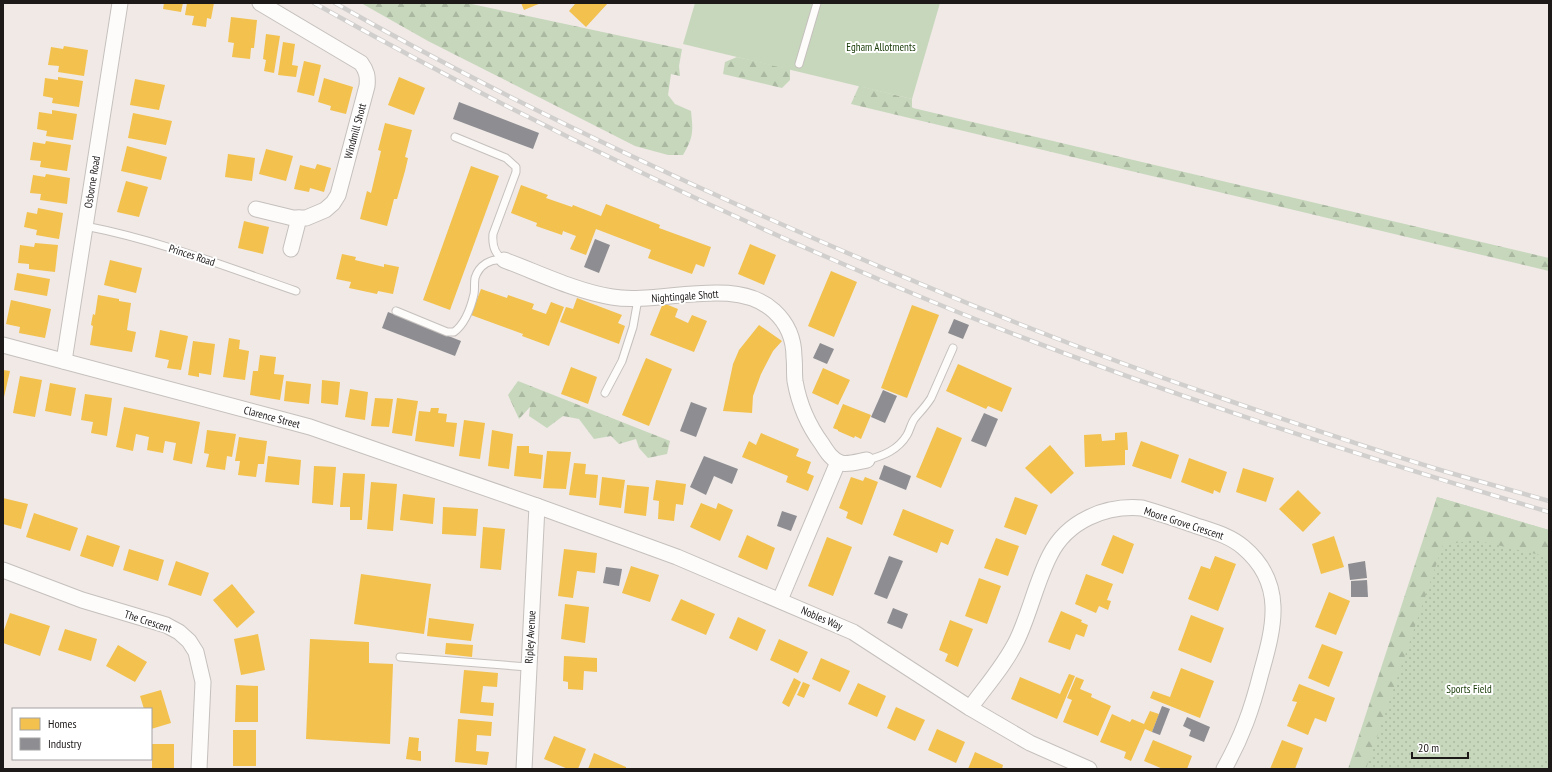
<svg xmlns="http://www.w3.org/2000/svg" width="1552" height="772" font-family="'PT Sans Narrow',sans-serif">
<defs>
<pattern id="grass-dots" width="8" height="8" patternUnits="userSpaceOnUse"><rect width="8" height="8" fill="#c7d7bc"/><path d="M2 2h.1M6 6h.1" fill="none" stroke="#aab8a1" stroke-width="1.8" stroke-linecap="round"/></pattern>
<pattern id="forest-firs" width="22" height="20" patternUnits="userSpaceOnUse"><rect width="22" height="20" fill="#c7d7bc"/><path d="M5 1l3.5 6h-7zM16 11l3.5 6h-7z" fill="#aab8a1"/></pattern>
</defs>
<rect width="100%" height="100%" fill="#f0e9e6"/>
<polygon fill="url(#grass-dots)" points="1437,497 1549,530 1549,769 1365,769"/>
<g fill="url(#forest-firs)">
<path d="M361 3H467L682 49 679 66 680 76 671 74 668 95 675 104 691 111C693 130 694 137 683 155H668L635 146 428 41Z"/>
<polygon points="737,57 790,69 790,80 782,88 723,74 725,62"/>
<polygon points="859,86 912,99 912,107 913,108 1549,258 1549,271 851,104"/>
<polygon points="518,381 670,441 667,454 648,458 639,448 636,439 619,444 611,436 594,439 579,419 563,416 547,428 529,416 530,407 519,419 508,395"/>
<polygon points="1437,497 1549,530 1549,557 1475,540 1443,545 1366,769 1348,769"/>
</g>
<polygon fill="#c7d7bc" points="695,3 940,3 912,99 683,44"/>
<g fill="#f2c14e">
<polygon points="164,3 183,3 181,12 163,9"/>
<polygon points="187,3 214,3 211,19 207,18 206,27 192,25 194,16 185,15"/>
<polygon points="521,3 541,3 524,10"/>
<polygon points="574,3 608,3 586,27 569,11 575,4"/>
<polygon points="231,17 257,20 254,48 251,48 250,59 232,57 234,43 228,42"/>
<polygon points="266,34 280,36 274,73 264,71 266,60 263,59"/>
<polygon points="283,42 295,44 292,65 298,66 296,77 278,75"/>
<polygon points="64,46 88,50 84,76 58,72 59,66 48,65 51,47 63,49"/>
<polygon points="304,61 321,65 314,96 297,92"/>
<polygon points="58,77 83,81 79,107 52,103 53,98 43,96 45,78 58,80"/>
<polygon points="399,77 425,88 414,115 388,105"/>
<polygon points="324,78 353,87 346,114 330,110 331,106 318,102"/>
<polygon points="135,79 165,85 159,110 130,105"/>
<polygon points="52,110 77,114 73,140 46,136 47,131 37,129 39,112 52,114"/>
<polygon points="133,113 172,121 166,145 128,138"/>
<polygon points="385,123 412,130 405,157 408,158 405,171 397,199 394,199 387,226 360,219 367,191 371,193 381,151 378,150"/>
<polygon points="46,141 71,145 67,171 40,167 41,161 30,160 33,142 45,144"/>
<polygon points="127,146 167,157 161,180 121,171"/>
<polygon points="266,149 293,156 286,181 259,174"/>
<polygon points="228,154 255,158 252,181 225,177"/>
<polygon points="317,164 331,168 324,192 310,188 309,192 294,189 300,165 315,169"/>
<polygon points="471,166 499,176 450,310 423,300"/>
<polygon points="46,174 70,178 67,204 40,200 41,194 30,193 33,175 45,177"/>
<polygon points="126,181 148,187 139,217 117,212"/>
<polygon points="521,185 548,195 546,198 572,207 573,205 601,216 606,204 660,225 659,228 711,247 704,267 696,264 692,274 648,258 651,250 596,229 586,255 570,249 576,236 563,231 562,235 536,226 537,223 511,213"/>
<polygon points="38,208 63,213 59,239 36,235 37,230 24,227 27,212 37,214"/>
<polygon points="244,221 269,227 263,254 238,248"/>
<polygon points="35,243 58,245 55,272 29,269 29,264 18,263 20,245 34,247"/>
<polygon points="750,244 776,255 764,285 738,274"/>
<polygon points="342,254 356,257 355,260 384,267 384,264 399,267 393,294 378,291 377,294 349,288 351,282 336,279"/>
<polygon points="110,260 142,268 136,293 104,285"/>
<polygon points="831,271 857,282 834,337 808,326"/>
<polygon points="17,273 50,279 47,296 14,290"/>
<polygon points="481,289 507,298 508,295 534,304 532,309 546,314 551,302 564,307 549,346 522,336 523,334 471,315"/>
<polygon points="98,295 119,299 119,301 131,303 127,330 136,332 132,352 90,345 93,326 91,325 92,319 93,314 95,315"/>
<polygon points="577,298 622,315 618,323 625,326 619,344 560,322 566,307 573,309"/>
<polygon points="11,300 51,309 45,338 19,333 20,327 6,324"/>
<polygon points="663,303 678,309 675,317 688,323 692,315 707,321 694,352 650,335"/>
<polygon points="912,305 939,315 907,398 881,388"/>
<polygon points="759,325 782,341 773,351 761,374 753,396 752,413 723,411 733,364 739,350"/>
<polygon points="160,330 188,336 181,370 167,368 169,360 155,357"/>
<polygon points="229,338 240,340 239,349 249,351 245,380 223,377"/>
<polygon points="193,341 215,344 211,375 199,373 199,377 188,375"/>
<polygon points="260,355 276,357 274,374 284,375 280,400 250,395 253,371 258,371"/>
<polygon points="646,358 672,369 649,426 622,415"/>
<polygon points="958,364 1012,388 1002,412 988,406 986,409 946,391"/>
<polygon points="571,367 597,377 588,404 561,394"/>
<polygon points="823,368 850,380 838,405 812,393"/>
<polygon points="3,370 10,371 4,397 3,397"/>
<polygon points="20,376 42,380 35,417 13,413"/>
<polygon points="322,380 340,382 338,405 321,403"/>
<polygon points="286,381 311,384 309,404 284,401"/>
<polygon points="50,383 76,388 71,416 45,411"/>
<polygon points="350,389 368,392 365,420 345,417"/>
<polygon points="85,394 112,398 107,436 91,433 93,422 81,420"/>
<polygon points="375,398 393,399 389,427 371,426"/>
<polygon points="397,398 418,401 412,436 392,433"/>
<polygon points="843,404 871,415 861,439 855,436 854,438 838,431 838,430 833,428"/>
<polygon points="124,407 200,422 192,464 173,460 176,443 165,441 163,453 147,450 149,437 136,434 133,451 116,447"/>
<polygon points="431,408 439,408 438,413 447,414 446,422 457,423 454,447 415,441 419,411 430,412"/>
<polygon points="464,420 485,423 480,459 459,456"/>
<polygon points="937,427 962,438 941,488 916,477"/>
<polygon points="207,430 236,434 232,457 227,456 225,470 206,467 209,454 204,453"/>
<polygon points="492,430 513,434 509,469 488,466"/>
<polygon points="1127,432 1128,450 1125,450 1125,465 1085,467 1084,435 1101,434 1102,441 1115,440 1115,433"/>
<polygon points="761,433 799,449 796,456 811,462 807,473 814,476 808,491 786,482 788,476 742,457 749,441 756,445"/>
<polygon points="239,437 267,441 264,464 258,464 256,477 238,475 240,461 235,461"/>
<polygon points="1141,441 1179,455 1171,479 1132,466"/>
<polygon points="1050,445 1074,473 1051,494 1025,468"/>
<polygon points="517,446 529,446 529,453 543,455 541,479 514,476"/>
<polygon points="547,451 571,452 566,489 543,488"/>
<polygon points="268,456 301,460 299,485 265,482"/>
<polygon points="1189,458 1227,472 1220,493 1214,490 1213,494 1181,482"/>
<polygon points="574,463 586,464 585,474 598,475 596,498 569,495"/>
<polygon points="314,466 336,467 333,505 312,503"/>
<polygon points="1243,468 1274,478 1266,502 1236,492"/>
<polygon points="343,473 365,474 362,520 350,520 350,507 340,507"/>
<polygon points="602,477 625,480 621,508 599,505"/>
<polygon points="851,477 863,481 865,477 878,482 862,525 846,518 848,512 839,508"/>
<polygon points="656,480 686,484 683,505 676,504 674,521 658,519 659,501 653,500"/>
<polygon points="371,482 397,484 393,531 367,529"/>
<polygon points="627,485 649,487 646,516 624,513"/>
<polygon points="1298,490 1321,513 1303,532 1279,509"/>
<polygon points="403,494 435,498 433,524 400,520"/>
<polygon points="1015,497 1038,505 1026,535 1004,527"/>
<polygon points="3,498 28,504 21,529 3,524"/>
<polygon points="701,503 716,509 718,503 733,510 720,541 690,527"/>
<polygon points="443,507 478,509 476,536 442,534"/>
<polygon points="903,509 954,530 948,545 941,542 937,553 893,535"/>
<polygon points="34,513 78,528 70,551 26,537"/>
<polygon points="483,527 505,529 501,570 480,568"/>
<polygon points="87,535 120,546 113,567 80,556"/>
<polygon points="747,535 775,548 767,570 738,557"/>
<polygon points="1113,535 1134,544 1123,574 1101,565"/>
<polygon points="1334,536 1344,567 1321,574 1312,544"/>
<polygon points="827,537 852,547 833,596 808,586"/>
<polygon points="996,538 1019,546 1008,576 984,568"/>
<polygon points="129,549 164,560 158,581 123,570"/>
<polygon points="564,549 597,553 595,573 577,571 573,598 558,596"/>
<polygon points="1215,556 1236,564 1218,611 1188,599 1201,566 1210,569"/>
<polygon points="176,561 209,573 201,596 168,585"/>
<polygon points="631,566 659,575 650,602 622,593"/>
<polygon points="361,574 431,584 424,634 354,624"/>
<polygon points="1086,574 1113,584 1107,600 1111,601 1108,610 1099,606 1096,613 1075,604"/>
<polygon points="979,578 1001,586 987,624 965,616"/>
<polygon points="232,584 255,612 237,628 213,600"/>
<polygon points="1329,592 1350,601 1336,635 1315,627"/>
<polygon points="681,599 715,614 706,635 671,620"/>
<polygon points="565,604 589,607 585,643 561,639"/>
<polygon points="1061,611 1082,620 1081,622 1088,625 1084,637 1076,634 1070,650 1048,642"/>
<polygon points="10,613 50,626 40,656 3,643 3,633"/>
<polygon points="1191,615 1224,628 1211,663 1178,650"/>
<polygon points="738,617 766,630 757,651 729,638"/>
<polygon points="429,618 474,624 471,641 427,636"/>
<polygon points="950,620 973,629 958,667 945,661 948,654 939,650"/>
<polygon points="65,629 97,639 91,661 58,650"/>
<polygon points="258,634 265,670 241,675 234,639"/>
<polygon points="310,639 369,642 369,663 393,664 390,744 306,739"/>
<polygon points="779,639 808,652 798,673 770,660"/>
<polygon points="446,643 473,645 472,657 445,654"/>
<polygon points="1322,644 1343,652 1329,687 1308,678"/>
<polygon points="118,645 147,662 135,682 106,666"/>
<polygon points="564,656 597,658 597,672 584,671 583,690 568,689 568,682 563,681"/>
<polygon points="821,658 850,671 840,692 812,679"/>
<polygon points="1181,668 1214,681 1200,718 1150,698 1153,691 1170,697"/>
<polygon points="464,670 498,673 497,687 483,686 481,702 494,703 493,716 460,713"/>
<polygon points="1069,674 1075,676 1057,719 1011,699 1020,677 1060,694"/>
<polygon points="1076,677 1084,680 1080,689 1092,694 1091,697 1111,706 1098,736 1063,722 1072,700 1067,698"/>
<polygon points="794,678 801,682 789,707 782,703"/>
<polygon points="803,682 810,685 804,698 797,695"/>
<polygon points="858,683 886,696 877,717 848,704"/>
<polygon points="1299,684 1335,698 1326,722 1315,718 1308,735 1287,726 1297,702 1292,701"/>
<polygon points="236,685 258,686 258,722 235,722"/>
<polygon points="161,690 171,723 151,729 151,709 144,709 140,696"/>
<polygon points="896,707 925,720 915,741 887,728"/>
<polygon points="1150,711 1159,714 1152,732 1145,729 1131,761 1124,758 1126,752 1100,742 1112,714 1130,722 1132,719 1144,724"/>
<polygon points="458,719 492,722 491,736 477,735 476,751 489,752 487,765 455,762"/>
<polygon points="937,729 965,742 956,763 928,750"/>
<rect x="233" y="730" width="23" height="36"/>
<polygon points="554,736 586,749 578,769 568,769 544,759"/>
<polygon points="409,737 419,738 418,751 421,751 421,761 406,759"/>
<polygon points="1153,740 1192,756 1187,769 1163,769 1144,761"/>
<polygon points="1282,740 1303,748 1295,769 1270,769"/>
<rect x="152" y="744" width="22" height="25"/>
<polygon points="975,752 1003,765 1002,769 968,769"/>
<polygon points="594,753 626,767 626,769 588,769"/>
</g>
<g fill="#8d8d92">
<polygon points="459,102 539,133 533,149 453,119"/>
<polygon points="595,239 610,245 599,273 584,267"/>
<polygon points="388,312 461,341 455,356 382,328"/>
<polygon points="954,319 969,325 963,339 948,333"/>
<polygon points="820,343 834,349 827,364 813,358"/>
<polygon points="883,390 897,396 885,423 871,417"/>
<polygon points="691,402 707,408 696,437 680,431"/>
<polygon points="984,413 998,419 986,447 971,441"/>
<polygon points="704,456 738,469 732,484 714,476 706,495 690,487"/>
<polygon points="884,465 911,476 906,490 879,479"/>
<polygon points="782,511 797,516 791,531 777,526"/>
<polygon points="889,556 903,561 887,599 874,594"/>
<polygon points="1365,561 1367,578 1350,580 1348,564"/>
<polygon points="606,567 622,569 619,586 603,583"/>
<polygon points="1367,580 1368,597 1351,597 1351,581"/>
<polygon points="893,608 908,614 902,629 887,623"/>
<polygon points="1162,706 1170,709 1160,735 1152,732"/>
<polygon points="1187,717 1210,727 1204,742 1189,736 1191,730 1183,726"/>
</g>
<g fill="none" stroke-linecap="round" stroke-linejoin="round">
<g stroke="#c5c0bd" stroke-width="9">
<g id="lane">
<polyline points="799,64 817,3"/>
<path d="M455 137 506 158 516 167V172L493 234C492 245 494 254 504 260"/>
<path d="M85 226C158 240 227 267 296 291"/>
<path d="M396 311 447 332H454C465 324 471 307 474 294 475 289 474 284 475 278 479 265 491 258 503 260"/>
<polyline points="605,393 622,361 633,327 638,299"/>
<path d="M867 460C883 456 898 450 907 435 910 430 911 423 915 418 921 411 926 406 931 398L953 348"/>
<polyline points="400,657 528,667"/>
</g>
</g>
<g stroke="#c5c0bd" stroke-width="17">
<g id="street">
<path d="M256 209 293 218H306L325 210 333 203 338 195 367 86C368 77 367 71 361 63L260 3"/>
<polyline points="291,249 299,218"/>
<path d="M504 260C539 273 575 291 612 297 661 305 735 275 774 311 787 323 794 339 794 357 795 365 794 373 795 381 799 404 808 425 822 444 827 452 832 460 841 463 848 465 860 461 867 460"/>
<polyline points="3,345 310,427 537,506 677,557 853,632 970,708 1030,743 1089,769"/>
<polyline points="64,361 120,3"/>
<polyline points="3,570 82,600 166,625 179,632 189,641 196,652 203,682 199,769"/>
<polyline points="781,601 782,595 838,462"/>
<path d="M970 708C986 686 1005 665 1017 640 1030 613 1036 582 1050 555 1067 521 1105 505 1142 508 1159 513 1177 519 1194 525 1211 531 1229 535 1243 547 1286 583 1274 627 1261 673 1252 709 1242 737 1224 769"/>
<polyline points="524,769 537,506"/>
</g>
</g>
<use href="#lane" stroke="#fdfcfb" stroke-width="7"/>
<use href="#street" stroke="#fdfcfb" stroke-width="15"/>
<g stroke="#d1cfcd" stroke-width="4.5">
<g id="rail">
<path d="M314 3C519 118 732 220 950 309 1146 388 1347 452 1549 512"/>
<path d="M335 3C484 88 639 162 797 231 938 293 1081 351 1227 400 1300 425 1374 450 1447 472 1481 482 1515 491 1549 501"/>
</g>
</g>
<use href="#rail" stroke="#fff" stroke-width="3" stroke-dasharray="9" stroke-linecap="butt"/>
</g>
<g text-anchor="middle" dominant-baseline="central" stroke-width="4" stroke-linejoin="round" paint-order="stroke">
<g font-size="11" fill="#163905" stroke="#fff">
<text x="881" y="47">Egham Allotments</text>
<text x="1469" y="689">Sports Field</text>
</g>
<g font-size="11" fill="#1d1918" stroke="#fff">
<text transform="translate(355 131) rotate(-75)">Windmill Shott</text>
<text transform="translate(92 182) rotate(-81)">Osborne Road</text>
<text transform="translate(192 255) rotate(18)">Princes Road</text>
<text transform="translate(685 296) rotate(-4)">Nightingale Shott</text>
<text transform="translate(272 417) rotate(15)">Clarence Street</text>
<text transform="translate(1184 523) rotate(18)">Moore Grove Crescent</text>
<text transform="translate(822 618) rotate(23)">Nobles Way</text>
<text transform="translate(148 621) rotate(18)">The Crescent</text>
<text transform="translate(530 637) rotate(-87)">Ripley Avenue</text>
</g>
</g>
<rect width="1552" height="772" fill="none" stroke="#1d1918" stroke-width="8"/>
<rect x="12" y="708" width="140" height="52" fill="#ffffff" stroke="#a5a3a3"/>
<rect x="20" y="718" width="20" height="12" fill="#f2c14e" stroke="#a5a3a3"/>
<text x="48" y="728" font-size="12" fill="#1d1918">Homes</text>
<rect x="20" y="738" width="20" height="12" fill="#8d8d92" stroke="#a5a3a3"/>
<text x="48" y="748" font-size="12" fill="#1d1918">Industry</text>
<path d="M1412 752v6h56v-6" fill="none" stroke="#1d1918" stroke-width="2"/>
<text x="1418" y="752" font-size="12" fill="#1d1918" stroke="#ffffff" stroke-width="3" paint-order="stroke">20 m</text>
</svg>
